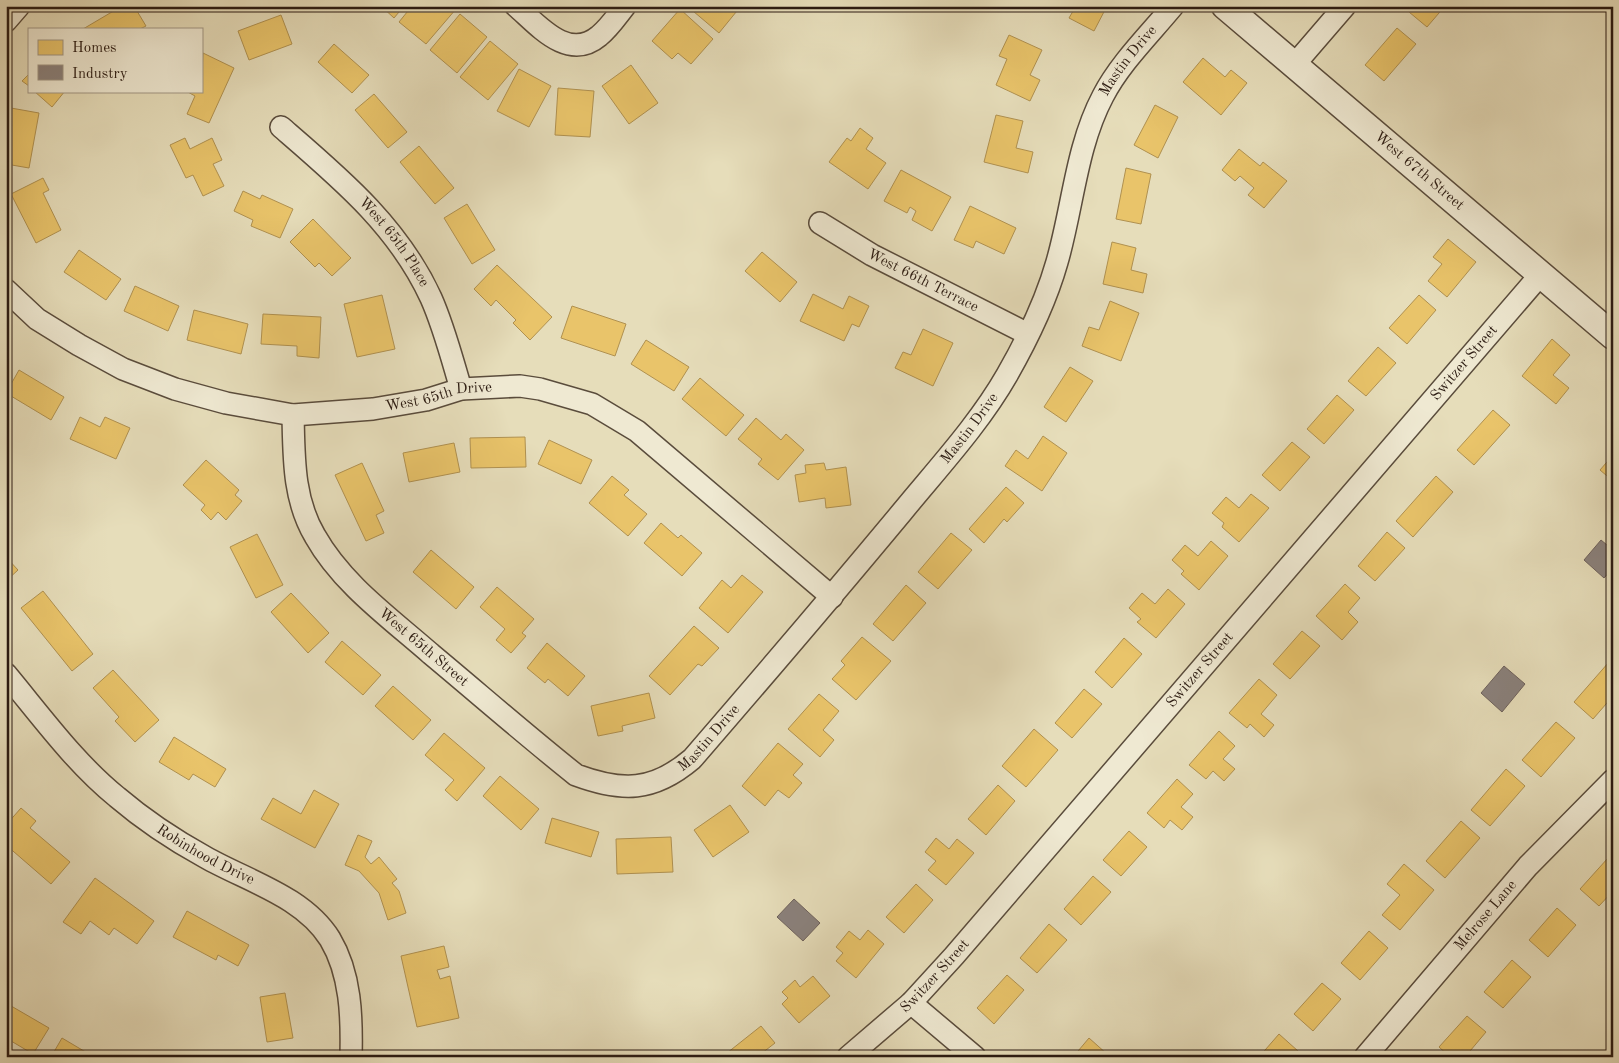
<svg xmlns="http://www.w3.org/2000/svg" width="1619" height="1063" font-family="'Old Standard TT',serif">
<rect width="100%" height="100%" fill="#e6ddba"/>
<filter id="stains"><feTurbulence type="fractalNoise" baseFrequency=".004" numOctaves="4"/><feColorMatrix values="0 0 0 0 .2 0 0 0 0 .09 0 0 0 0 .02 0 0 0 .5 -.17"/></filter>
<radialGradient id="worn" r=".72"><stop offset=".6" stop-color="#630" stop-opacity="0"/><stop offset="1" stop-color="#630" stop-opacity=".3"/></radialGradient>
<g fill="#e9c46a" stroke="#b09150">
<polygon points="122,6 134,6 146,26 140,29 83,29"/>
<polygon points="381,6 404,6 394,18"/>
<polygon points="412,6 454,6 456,9 426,44 399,22"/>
<polygon points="687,6 741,6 719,33"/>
<polygon points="1076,6 1107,6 1094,31 1069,18"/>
<polygon points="1413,6 1445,6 1427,27 1409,12"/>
<polygon points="680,9 713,39 691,64 678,53 672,59 652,41"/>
<polygon points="460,14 487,37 457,73 430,50"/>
<polygon points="281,15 292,44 249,60 238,31"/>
<polygon points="1397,28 1416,44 1384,81 1365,65"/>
<polygon points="1009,35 1042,50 1030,75 1040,80 1030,101 996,85 1007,59 999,56"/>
<polygon points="490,41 518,64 488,100 460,77"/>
<polygon points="334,44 369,75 352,93 318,62"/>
<polygon points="203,53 234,68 209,123 187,114 195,96 186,91 201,91"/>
<polygon points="1203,58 1225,77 1231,70 1247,83 1221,115 1183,82"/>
<polygon points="631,65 658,103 629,124 602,86"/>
<polygon points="519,69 551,86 529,127 497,111"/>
<polygon points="29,74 29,86 22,81"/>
<polygon points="558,88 594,91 590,137 555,135"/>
<polygon points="34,91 65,91 52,107"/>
<polygon points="374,94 407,132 388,148 355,110"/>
<polygon points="1155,105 1178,117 1158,158 1134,145"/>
<polygon points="11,108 39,113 29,168 6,164 6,136"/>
<polygon points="996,115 1023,121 1016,148 1033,152 1028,173 984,162"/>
<polygon points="860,128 873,138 866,149 886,163 868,189 829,162 847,138 851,141"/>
<polygon points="185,138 190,149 212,138 222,160 213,164 224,186 203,196 193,175 186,178 170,145"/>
<polygon points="419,146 454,188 435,204 400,162"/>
<polygon points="1239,149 1260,166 1263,162 1287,181 1264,208 1248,195 1254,188 1240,176 1235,181 1222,170"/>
<polygon points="1126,168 1151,174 1141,224 1116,219"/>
<polygon points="901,170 951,197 932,231 912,220 916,211 910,207 907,213 884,201"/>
<polygon points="43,178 49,190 43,193 61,230 36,243 11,194"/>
<polygon points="243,191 260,199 262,195 293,209 280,238 251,226 253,220 234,211"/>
<polygon points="467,204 495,250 472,264 444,218"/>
<polygon points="970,206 1016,228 1004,254 976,241 973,248 954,240"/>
<polygon points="313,219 351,258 332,276 319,263 315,267 290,242"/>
<polygon points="1448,239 1476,262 1447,297 1428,281 1442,264 1433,257"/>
<polygon points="1112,242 1136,248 1131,270 1147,274 1143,293 1103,284"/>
<polygon points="79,250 121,279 106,300 64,272"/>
<polygon points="762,252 797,282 780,302 745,271"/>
<polygon points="497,265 552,317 530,340 513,323 516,320 496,300 491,306 474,289"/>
<polygon points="135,286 179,306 168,331 124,311"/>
<polygon points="813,294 843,309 849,296 869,306 859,327 852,324 844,341 800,321"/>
<polygon points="382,295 395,349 357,357 344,304"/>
<polygon points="1419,295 1436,310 1407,344 1389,328"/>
<polygon points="1110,301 1139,313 1121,361 1082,346 1089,327 1099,330"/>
<polygon points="572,306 626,324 615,356 561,338"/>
<polygon points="194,310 248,324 241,354 187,340"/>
<polygon points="263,314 321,317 319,358 297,356 297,346 261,344"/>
<polygon points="923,329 953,343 933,386 895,368 903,352 911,355"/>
<polygon points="1552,339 1570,355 1553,375 1569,388 1556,404 1522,376"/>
<polygon points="646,340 689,367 674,391 631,364"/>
<polygon points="1378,347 1396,363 1366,396 1348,381"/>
<polygon points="1070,367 1093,381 1066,422 1044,407"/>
<polygon points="19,370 64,397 51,420 6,393"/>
<polygon points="700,378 744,415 726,436 682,399"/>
<polygon points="1337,395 1354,410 1324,444 1307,429"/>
<polygon points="1493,410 1510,425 1474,465 1457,450"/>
<polygon points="80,417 100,427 105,417 130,428 116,459 70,439"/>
<polygon points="756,418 781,440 786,434 804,450 778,480 758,464 762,459 738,439"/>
<polygon points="1043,436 1067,453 1042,491 1005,466 1016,450 1028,459"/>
<polygon points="525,437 526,467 471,468 470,438"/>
<polygon points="549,440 592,460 581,484 538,464"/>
<polygon points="1292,442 1310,457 1280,491 1262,475"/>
<polygon points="454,443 460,472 409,482 403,453"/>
<polygon points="1613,455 1613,481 1600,470"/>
<polygon points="206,460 239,490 235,495 242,501 226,520 218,512 211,520 201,510 205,505 183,485"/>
<polygon points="362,463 384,511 376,515 384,533 366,541 335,475"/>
<polygon points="824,463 826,470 846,467 851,505 826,508 825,498 799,502 795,475 806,473 805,465"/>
<polygon points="612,476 629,490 624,495 647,514 628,536 589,503"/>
<polygon points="1436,476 1453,492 1413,537 1396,521"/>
<polygon points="1006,487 1024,503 1007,522 1004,519 984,543 969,529"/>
<polygon points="1251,494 1269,508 1239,542 1222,527 1224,523 1212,513 1226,497 1239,508"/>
<polygon points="661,523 678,538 681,535 702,553 682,576 644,543"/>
<polygon points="1387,532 1405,548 1375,581 1358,566"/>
<polygon points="951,533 972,550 938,589 918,572"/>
<polygon points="257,534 283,585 256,598 230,547"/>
<polygon points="1211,541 1228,556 1199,590 1181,574 1184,571 1172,560 1185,545 1198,556"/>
<polygon points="431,550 474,587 456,609 413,572"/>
<polygon points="6,557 18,570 6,581"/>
<polygon points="742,575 763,592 728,633 699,608 722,580 731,588"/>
<polygon points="1345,584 1360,598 1348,612 1358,622 1342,640 1316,616"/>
<polygon points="906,585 926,603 893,641 873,624"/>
<polygon points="497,587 534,619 522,633 526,636 511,653 496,640 505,629 480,607"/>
<polygon points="1168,589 1185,604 1156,638 1137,622 1141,619 1129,608 1142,593 1155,604"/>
<polygon points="43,591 93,654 72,671 21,608"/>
<polygon points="291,593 329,633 308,653 271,612"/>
<polygon points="694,626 719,648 702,666 698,664 670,695 649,676"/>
<polygon points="1302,631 1320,646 1290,679 1273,664"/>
<polygon points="862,637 891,661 856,700 832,679 845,665 841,661"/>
<polygon points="1124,638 1142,654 1112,688 1095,672"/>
<polygon points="342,641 381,675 363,695 325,662"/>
<polygon points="547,643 585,676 568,696 548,679 545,683 527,668"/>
<polygon points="1609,662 1613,665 1613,696 1593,719 1574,702"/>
<polygon points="113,670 159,720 135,742 115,721 119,717 93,688"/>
<polygon points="1259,679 1277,695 1261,714 1274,725 1264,737 1250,724 1247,728 1229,713"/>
<polygon points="393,686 431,720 413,740 375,706"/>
<polygon points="1084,689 1102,704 1072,738 1055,723"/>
<polygon points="649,693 655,718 622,726 623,731 598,736 591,706"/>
<polygon points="819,694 839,711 823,730 834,740 820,757 788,729"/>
<polygon points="1556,722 1575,738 1541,777 1522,760"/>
<polygon points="1034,729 1058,750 1026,787 1002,766"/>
<polygon points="1219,731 1235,746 1223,759 1235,769 1224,781 1213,771 1206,779 1189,765"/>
<polygon points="444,733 485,768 457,801 445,790 454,780 425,755"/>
<polygon points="174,737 226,769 215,787 193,774 189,780 159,762"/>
<polygon points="778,743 803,764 793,775 802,783 789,798 778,790 765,806 742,786"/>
<polygon points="1506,769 1525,786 1490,826 1471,810"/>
<polygon points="500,776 539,809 521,830 483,796"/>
<polygon points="1177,779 1193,794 1181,807 1193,817 1182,830 1170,820 1164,828 1147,813"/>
<polygon points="998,785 1015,801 986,835 968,819"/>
<polygon points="314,790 339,804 315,848 261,819 273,798 301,814"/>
<polygon points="730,805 749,832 713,857 694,830"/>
<polygon points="21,808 36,821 30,828 70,862 51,884 6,845 6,825"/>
<polygon points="552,818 599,832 591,857 545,843"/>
<polygon points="1461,821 1480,838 1445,878 1426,861"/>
<polygon points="1129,831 1147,847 1121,876 1103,860"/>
<polygon points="358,835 372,841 365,857 371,864 379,857 397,879 392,883 399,891 406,913 388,920 379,893 359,871 345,865"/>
<polygon points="671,837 673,872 617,874 616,839"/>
<polygon points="936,838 949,849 957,839 974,853 946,885 928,870 936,861 925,852"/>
<polygon points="1608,858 1613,862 1613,891 1599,906 1580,889"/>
<polygon points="1404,864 1434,890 1400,930 1382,915 1400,895 1387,884"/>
<polygon points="1093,876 1111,892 1081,925 1064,909"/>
<polygon points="95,878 154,921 137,944 114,928 109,935 90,921 81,934 63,922"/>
<polygon points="916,884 933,900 904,933 886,917"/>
<polygon points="1557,908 1576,925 1548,957 1529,940"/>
<polygon points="187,911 249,945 238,966 218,955 216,960 173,937"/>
<polygon points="1049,924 1067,940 1037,973 1020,958"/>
<polygon points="868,930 884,944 856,978 836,961 843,953 836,947 849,931 860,940"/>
<polygon points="1369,931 1388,948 1360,980 1341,963"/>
<polygon points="444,946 449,967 437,970 440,979 450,976 459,1018 417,1027 401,956"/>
<polygon points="1512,960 1531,977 1503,1008 1484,992"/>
<polygon points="1007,975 1024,990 994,1024 977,1008"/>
<polygon points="813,976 830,996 799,1023 782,1004 788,998 782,992 795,980 800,987"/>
<polygon points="1322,983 1341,999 1313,1031 1294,1014"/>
<polygon points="285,993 293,1038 267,1042 260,997"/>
<polygon points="6,1003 49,1028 33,1054 6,1038"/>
<polygon points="1467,1016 1486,1032 1465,1057 1450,1057 1439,1047"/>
<polygon points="761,1026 775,1043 757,1057 730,1057 727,1053"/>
<polygon points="1279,1034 1298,1051 1293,1057 1259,1057"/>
<polygon points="62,1038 94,1057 51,1057"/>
<polygon points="1089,1038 1107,1054 1105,1057 1073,1057"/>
</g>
<g fill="#8a817c" stroke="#6e625c">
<polygon points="1601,540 1613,550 1613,568 1604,578 1584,560"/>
<polygon points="1504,666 1525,684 1502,712 1481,693"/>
<polygon points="794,899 820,923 803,941 777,917"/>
</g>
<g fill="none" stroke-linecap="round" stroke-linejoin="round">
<g stroke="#5a4c3c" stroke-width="24">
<g id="minor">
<path d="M516 6C538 25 568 62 599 36 609 28 617 16 625 6"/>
<polyline points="6,21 19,6"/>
<polyline points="1295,64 1345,6"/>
<path id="s1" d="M281 127C340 178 398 226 431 298 444 327 452 359 461 389"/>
<path id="s2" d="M820 223 872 255 1028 334"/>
<path id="s3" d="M6 290 37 319 79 345 123 369 175 389 226 403 293 415 373 409 426 400 461 389 520 386 540 389 592 404 637 431 832 597"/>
<path id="s4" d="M293 415C294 457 293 499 315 536 342 584 390 618 431 654 479 694 527 736 576 775 622 792 653 792 692 759 763 677 833 595 902 512 938 468 979 424 1007 375 1027 340 1046 301 1057 262 1073 207 1076 147 1103 96 1120 63 1150 34 1173 6"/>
<path id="s5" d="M6 674C41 716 75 763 117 797 144 820 174 840 205 857 247 881 303 896 330 939 351 974 352 1017 351 1057"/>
<polyline points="911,1003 975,1057"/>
<path id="s6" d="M848 1057 911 1003 954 956 1541 274"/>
<path id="s7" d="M1365 1057 1528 866 1613 780"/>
</g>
</g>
<g stroke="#5a4c3c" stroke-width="29">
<g id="tertiary">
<path id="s8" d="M1225 6 1613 336"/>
</g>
</g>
<use href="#minor" stroke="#efe9d2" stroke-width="21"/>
<use href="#tertiary" stroke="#efe9d2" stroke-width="26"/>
</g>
<g text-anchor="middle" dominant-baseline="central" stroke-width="5" stroke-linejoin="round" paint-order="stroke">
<g font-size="15" fill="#2b1b12" stroke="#efe9d2">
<text stroke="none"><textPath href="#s4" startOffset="1441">Mastin Drive</textPath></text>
<text stroke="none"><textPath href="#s8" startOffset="255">West 67th Street</textPath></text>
<text stroke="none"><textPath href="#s1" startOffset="162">West 65th Place</textPath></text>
<text stroke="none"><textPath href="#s2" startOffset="118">West 66th Terrace</textPath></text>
<text stroke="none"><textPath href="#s6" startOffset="929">Switzer Street</textPath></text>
<text stroke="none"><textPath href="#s3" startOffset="466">West 65th Drive</textPath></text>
<text stroke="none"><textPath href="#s4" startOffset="1036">Mastin Drive</textPath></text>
<text stroke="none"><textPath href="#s4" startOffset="281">West 65th Street</textPath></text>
<text stroke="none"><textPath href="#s6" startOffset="524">Switzer Street</textPath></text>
<text stroke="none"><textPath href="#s4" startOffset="631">Mastin Drive</textPath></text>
<text stroke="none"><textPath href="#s5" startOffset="272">Robinhood Drive</textPath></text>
<text stroke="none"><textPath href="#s7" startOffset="186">Melrose Lane</textPath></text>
<text stroke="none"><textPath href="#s6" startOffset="119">Switzer Street</textPath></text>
</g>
</g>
<rect width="1619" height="1063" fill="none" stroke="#e6ddba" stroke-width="25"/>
<rect x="8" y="8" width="1604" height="1048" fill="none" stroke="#2b1b12" stroke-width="2.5"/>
<rect x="12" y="12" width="1594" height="1038" fill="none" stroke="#2b1b12"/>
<rect x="28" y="28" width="175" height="65" fill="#efe9d2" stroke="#a19785"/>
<rect x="38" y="40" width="25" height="15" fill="#e9c46a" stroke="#a19785"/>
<text x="72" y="52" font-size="15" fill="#2b1b12">Homes</text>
<rect x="38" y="65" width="25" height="15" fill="#8a817c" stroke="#a19785"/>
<text x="72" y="78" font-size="15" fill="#2b1b12">Industry</text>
<rect width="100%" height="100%" filter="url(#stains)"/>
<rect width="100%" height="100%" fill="url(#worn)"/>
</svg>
